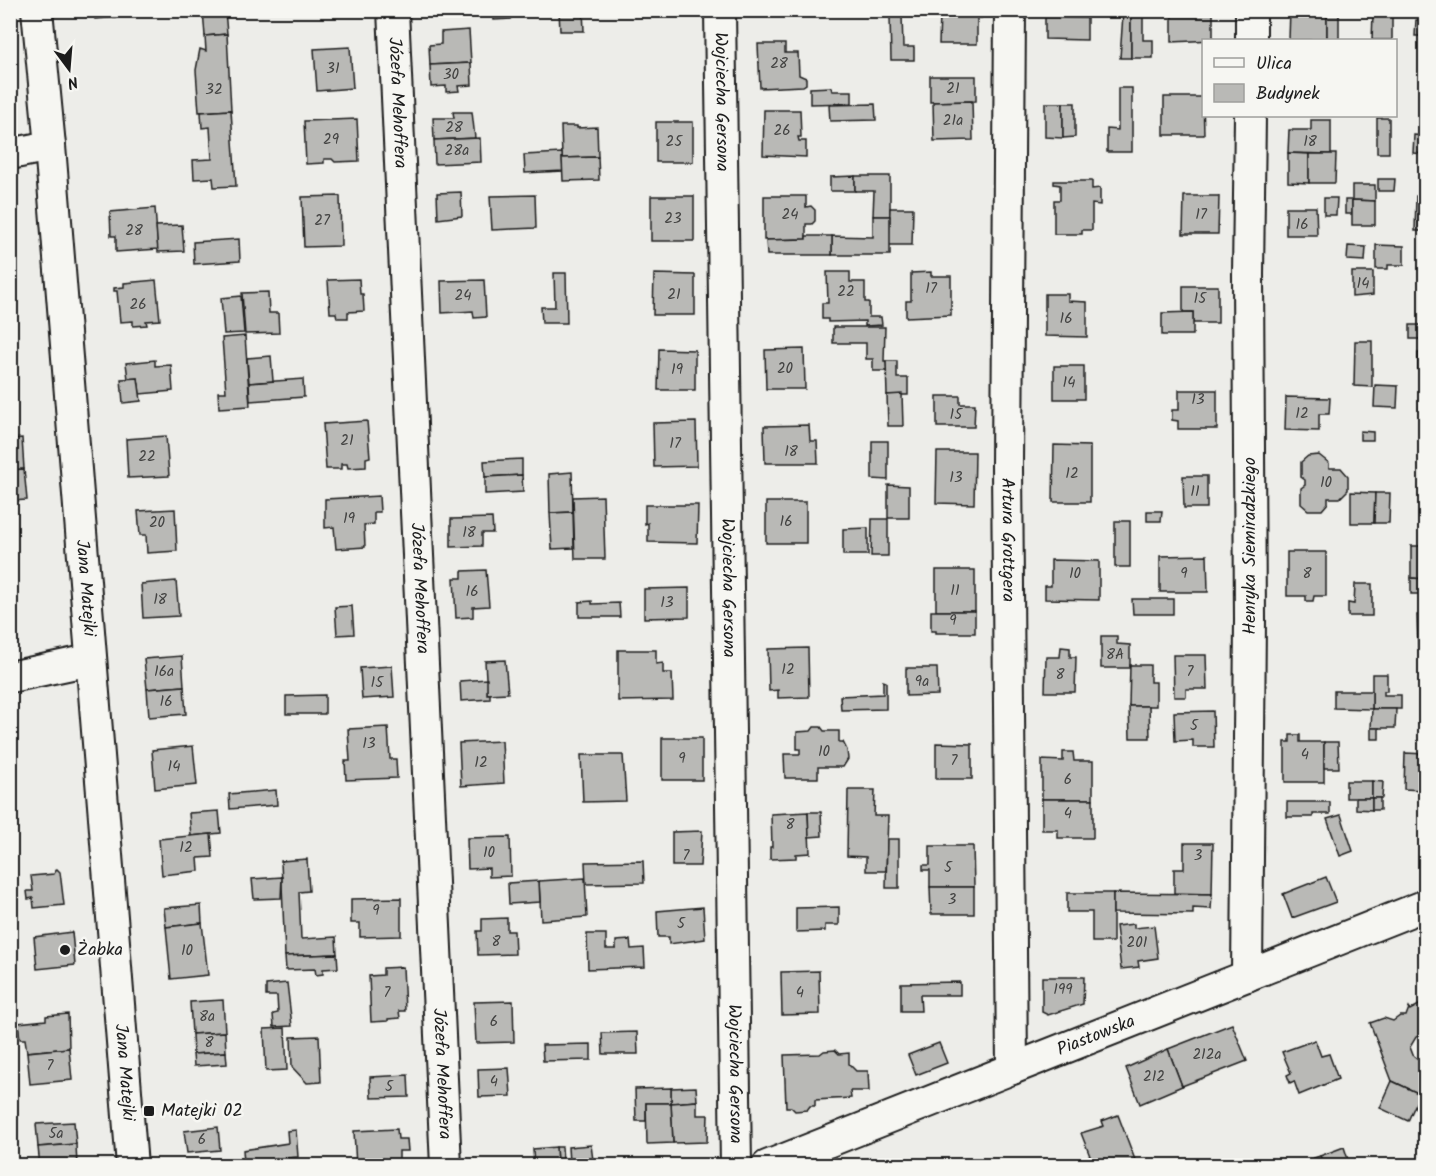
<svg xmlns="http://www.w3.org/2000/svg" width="1436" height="1176" font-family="Kalam,sans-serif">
<rect width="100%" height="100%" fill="#edede9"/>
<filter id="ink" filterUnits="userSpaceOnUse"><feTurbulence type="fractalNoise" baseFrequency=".0167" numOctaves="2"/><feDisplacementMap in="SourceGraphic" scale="12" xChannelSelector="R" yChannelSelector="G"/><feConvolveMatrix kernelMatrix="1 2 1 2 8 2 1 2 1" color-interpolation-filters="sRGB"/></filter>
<g filter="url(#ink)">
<g fill="#b9b9b6" stroke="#1c1c1c" stroke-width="1.5">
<polygon points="94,10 135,10 135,16 95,19"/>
<polygon points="203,10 225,10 227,34 205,36"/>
<polygon points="493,10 510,10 511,19 494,20"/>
<polygon points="559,10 583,10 584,31 560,31"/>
<polygon points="650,10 690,10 690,13 666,14 666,12"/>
<polygon points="782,10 791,10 791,14 782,15"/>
<polygon points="936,10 981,10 981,18 977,17 977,44 939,44 940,14 936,14"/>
<polygon points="1115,10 1131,10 1131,58 1120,58 1123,14 1115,14"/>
<polygon points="1172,10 1213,10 1213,40 1172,42"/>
<polygon points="1290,10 1327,10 1327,40 1289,40"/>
<rect x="1327" y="10" width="12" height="30"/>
<polygon points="1373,10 1392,10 1392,15 1373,14"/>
<polygon points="1131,14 1143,14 1143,40 1153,40 1153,58 1131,58"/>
<polygon points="1373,14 1392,15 1392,40 1372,40"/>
<polygon points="902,16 903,47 914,47 914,60 891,60 890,17"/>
<polygon points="1045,17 1087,18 1087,40 1045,39"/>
<polygon points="1416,20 1425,20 1426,47 1425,36 1415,36"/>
<polygon points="469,30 471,63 430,65 429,45 441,44 441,32"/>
<polygon points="227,34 231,110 199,112 196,70 200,49 206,51 205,36"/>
<polygon points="758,44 785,44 785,53 798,53 799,75 806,78 806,84 803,86 760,88"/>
<polygon points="350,47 353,88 317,91 314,49"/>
<polygon points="471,63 472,85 458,86 459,91 446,92 446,86 431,87 430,65"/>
<polygon points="930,76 976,76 976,101 930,102"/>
<polygon points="831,87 832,91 852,91 852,103 810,104 810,88"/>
<polygon points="1118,88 1132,88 1132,152 1107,152 1107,129 1118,130"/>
<polygon points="1164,97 1203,97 1204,135 1164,135"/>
<polygon points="972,101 973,140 934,141 933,102"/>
<polygon points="1045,103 1063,103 1063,138 1045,137"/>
<polygon points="1063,103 1075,103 1075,137 1063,138"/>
<polygon points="875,104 876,120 830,121 829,105"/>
<polygon points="231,110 236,186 214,187 213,178 194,179 193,160 212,159 210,127 202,128 201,112"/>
<polygon points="764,110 800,110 801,137 798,137 799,141 806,141 806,157 763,155"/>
<polygon points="453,112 472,112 475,138 434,140 433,118 454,118"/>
<rect x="1377" y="118" width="12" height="35"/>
<polygon points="357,119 359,161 335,162 332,159 324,159 324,163 306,164 304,121"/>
<polygon points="1311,120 1331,120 1331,154 1288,153 1289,130 1311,130"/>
<rect x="656" y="122" width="37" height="40"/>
<polygon points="561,126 577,126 577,128 597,127 598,157 562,158"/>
<polygon points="1414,135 1426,136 1426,154 1413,153"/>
<polygon points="480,138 481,162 435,164 434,140"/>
<polygon points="562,153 563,171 525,173 524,155"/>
<polygon points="1288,153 1309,154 1309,183 1288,182"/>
<polygon points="1309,154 1336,154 1335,183 1309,183"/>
<polygon points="598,157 599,180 563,181 562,158"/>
<polygon points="855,176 855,191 830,191 830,177"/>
<polygon points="855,176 890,176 890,216 873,216 874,191 855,191"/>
<polygon points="1378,179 1395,179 1394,191 1378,191"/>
<polygon points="1054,181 1092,181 1092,189 1100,188 1100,205 1092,204 1092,230 1082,230 1082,234 1054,234 1054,200 1060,200 1060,185 1054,184"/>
<polygon points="1352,185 1375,185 1375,201 1352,200"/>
<polygon points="461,192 462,216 438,219 437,193"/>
<polygon points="535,195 536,228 492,230 490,196"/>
<polygon points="340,196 341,246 304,247 302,197"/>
<rect x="651" y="196" width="43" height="45"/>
<polygon points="764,196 806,196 806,207 811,206 815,210 815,221 812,224 806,224 806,239 764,240"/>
<polygon points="1184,196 1219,196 1218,234 1183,234"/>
<polygon points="1416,196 1426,196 1426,231 1415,231"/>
<polygon points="1324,198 1337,198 1336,215 1324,215"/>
<rect x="1345" y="200" width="7" height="14"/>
<polygon points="1352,200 1375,201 1375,225 1352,225"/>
<polygon points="1286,207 1316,207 1317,235 1286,235"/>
<polygon points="155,208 158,249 116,252 116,236 111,236 110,212"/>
<polygon points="890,208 913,208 912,245 889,245"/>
<polygon points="873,216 890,216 890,255 832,255 832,236 873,237"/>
<polygon points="182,225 184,251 158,252 156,226"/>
<polygon points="806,236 832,236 832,255 767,255 766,240 806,239"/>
<polygon points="239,239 240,261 194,264 193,242"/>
<polygon points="1376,245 1404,246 1404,265 1388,265 1388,269 1376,269"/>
<polygon points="1348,246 1366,247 1365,261 1347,260"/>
<rect x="1423" y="267" width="3" height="23"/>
<polygon points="827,272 850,272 850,282 865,282 865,302 869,302 869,317 881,317 882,325 865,326 865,321 828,322 828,319 822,319 822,303 828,303"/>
<polygon points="931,272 931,276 951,276 951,315 906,317 906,301 911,301 911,273"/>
<polygon points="1352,272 1373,272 1373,295 1352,297"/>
<polygon points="554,273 566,273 567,323 542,323 541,307 555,307"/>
<polygon points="654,274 695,275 695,315 653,315"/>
<polygon points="359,279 360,294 363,294 364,311 348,312 348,318 337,318 336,313 330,313 328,280"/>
<polygon points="156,280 160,320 146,321 147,325 133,326 133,321 120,322 117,291 114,291 114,288 124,287 124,283"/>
<polygon points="484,280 486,317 474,318 473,311 442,313 441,281"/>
<polygon points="1183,286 1218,286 1218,323 1193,323 1193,312 1183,312"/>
<polygon points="268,292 269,313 278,313 279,333 245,334 242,293"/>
<polygon points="1045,294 1068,294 1068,301 1087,302 1087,337 1045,336"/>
<polygon points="241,296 244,333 224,334 221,298"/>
<polygon points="1193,312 1193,335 1162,335 1162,313"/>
<rect x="1410" y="325" width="16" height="14"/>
<polygon points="833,327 885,327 884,361 886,361 887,371 873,371 873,359 866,359 866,343 833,343"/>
<polygon points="245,336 250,406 219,408 218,392 226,392 222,338"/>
<polygon points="1355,341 1372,341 1372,387 1354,386"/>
<polygon points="659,349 695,350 695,390 658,390"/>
<polygon points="804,349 805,389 766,389 765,350"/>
<rect x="1418" y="353" width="8" height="17"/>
<polygon points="271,356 273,381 249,383 247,358"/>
<polygon points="155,360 155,366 171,365 173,391 140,394 138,378 128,379 126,363"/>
<polygon points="886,361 897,361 897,378 908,378 908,395 887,395"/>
<rect x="1054" y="366" width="30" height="33"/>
<polygon points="138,378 141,401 123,403 121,379"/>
<polygon points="303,379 304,397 250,401 249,383"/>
<polygon points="1375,385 1398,386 1397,408 1374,407"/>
<polygon points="1179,390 1217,390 1217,429 1178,429 1178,421 1172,420 1172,410 1179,410"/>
<polygon points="902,394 903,426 888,426 887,395"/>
<polygon points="937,396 960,396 960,404 975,404 974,427 937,427"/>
<polygon points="1420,396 1426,396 1426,432 1419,432"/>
<polygon points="1286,397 1330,398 1329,414 1319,414 1319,431 1285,430"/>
<polygon points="367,421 370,457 366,458 366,467 348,468 347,464 341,464 341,469 326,469 323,424"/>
<polygon points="696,422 697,466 654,467 653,423"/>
<polygon points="809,425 810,441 817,441 818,463 765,463 764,426"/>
<polygon points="1360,431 1373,432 1373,440 1360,440"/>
<polygon points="166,436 169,476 128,478 126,439"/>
<polygon points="22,438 24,469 10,470 10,439"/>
<polygon points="872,441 888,441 888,480 872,479"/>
<polygon points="1054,445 1090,446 1090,502 1053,502"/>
<polygon points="937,452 975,452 974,504 936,503"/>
<polygon points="1319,455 1329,463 1329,468 1341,468 1348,476 1348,490 1340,498 1328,498 1328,503 1322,510 1308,510 1301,504 1301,488 1305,485 1305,480 1301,477 1301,462 1308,456"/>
<polygon points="522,459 522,475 485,477 484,461"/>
<polygon points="24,469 27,500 10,501 10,470"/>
<polygon points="572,472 573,512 550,513 549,474"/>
<polygon points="522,475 523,492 485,494 485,477"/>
<polygon points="1183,476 1207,476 1207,508 1184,508"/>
<polygon points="888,485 909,486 909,518 888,518"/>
<polygon points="1351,492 1375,493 1374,523 1351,523"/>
<polygon points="1375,493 1390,493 1389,523 1374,523"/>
<polygon points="379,496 380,512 374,512 374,524 364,525 365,547 336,549 334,527 325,528 325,499"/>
<polygon points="603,496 605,559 575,559 573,497"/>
<rect x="766" y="502" width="40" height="41"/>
<polygon points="645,505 698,505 697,543 648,542 648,523 645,524"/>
<polygon points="175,509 177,551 147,553 146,535 140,535 138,511"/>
<polygon points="1147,511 1162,511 1161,521 1147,521"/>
<polygon points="573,512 574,548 552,549 550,513"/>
<polygon points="492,518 493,533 482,533 482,546 451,547 451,519"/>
<polygon points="872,519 888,519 888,556 871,556"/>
<rect x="1115" y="521" width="15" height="46"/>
<polygon points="868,528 868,555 843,555 843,529"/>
<polygon points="1411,546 1426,546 1426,579 1411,578"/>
<polygon points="1287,552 1326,552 1326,596 1314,596 1313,601 1306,601 1306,596 1287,596"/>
<polygon points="1207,555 1208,592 1160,592 1160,556"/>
<polygon points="1051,560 1099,561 1099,600 1045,599 1045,586 1051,586"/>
<polygon points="486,570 489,606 473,607 473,617 456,618 454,578 462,578 462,571"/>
<rect x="936" y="570" width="39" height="41"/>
<polygon points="1411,578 1426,579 1426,594 1411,594"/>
<polygon points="176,581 179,616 143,618 141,584"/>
<polygon points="1355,584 1372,584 1372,616 1348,616 1348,603 1354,604"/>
<polygon points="689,588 689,617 644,618 644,589"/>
<polygon points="1132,599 1173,599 1173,614 1133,614"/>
<polygon points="592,601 592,604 619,603 620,617 579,617 579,602"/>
<polygon points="352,606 354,634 337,635 335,607"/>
<polygon points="931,611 975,611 975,633 936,633 936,631 931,631"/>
<polygon points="1417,615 1426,615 1426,648 1418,648"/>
<polygon points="1101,636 1117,636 1117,644 1130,645 1130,668 1101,668"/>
<polygon points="1061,647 1070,648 1070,657 1076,657 1075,692 1045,692 1046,657 1060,657"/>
<polygon points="808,648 809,697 778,698 778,690 769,691 768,649"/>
<polygon points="618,650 656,650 656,664 663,663 663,673 672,673 673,700 618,701"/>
<polygon points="1173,655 1206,655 1207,689 1186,689 1186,697 1174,697"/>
<polygon points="182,656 184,686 147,689 144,659"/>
<polygon points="505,660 508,693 487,694 485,661"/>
<polygon points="1130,665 1150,665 1150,682 1156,682 1156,706 1129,706"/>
<polygon points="392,666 394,697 362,699 360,668"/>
<polygon points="906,668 937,668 938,695 906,696"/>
<polygon points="1372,674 1387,674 1387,691 1384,691 1384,695 1401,695 1401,709 1372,709"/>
<polygon points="487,679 487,694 490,694 490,699 461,701 460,681"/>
<polygon points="883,681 886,682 886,709 841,710 840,696 883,694"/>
<polygon points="184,686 186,714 149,717 147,689"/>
<polygon points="1334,691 1372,691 1372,709 1334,708"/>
<polygon points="325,695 325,714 286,714 286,696"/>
<polygon points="1129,706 1149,706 1150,738 1130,738"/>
<polygon points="1372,709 1396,709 1395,728 1371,728"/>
<polygon points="1213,711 1214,747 1193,747 1193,740 1175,741 1174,712"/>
<polygon points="388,727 390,759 396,759 397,778 346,780 345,761 350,761 348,729"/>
<polygon points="814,727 821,727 824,731 839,731 839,742 843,742 847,750 848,759 843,767 818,767 818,778 785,778 784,754 800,754 800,749 797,749 797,732 811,731"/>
<rect x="1371" y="728" width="8" height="11"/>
<polygon points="1290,735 1300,735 1300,742 1324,742 1324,782 1285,782 1285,742 1290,742"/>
<rect x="662" y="738" width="40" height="42"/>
<polygon points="502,741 504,783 461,786 459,743"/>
<polygon points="1324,742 1338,742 1339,768 1324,768"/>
<polygon points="936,743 972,744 972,779 936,779"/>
<polygon points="193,746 197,785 155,789 152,750"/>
<polygon points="1063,752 1073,752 1074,761 1093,761 1093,799 1042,799 1042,760 1063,761"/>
<polygon points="1405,753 1426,754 1426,797 1423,797 1423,790 1404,789"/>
<polygon points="581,755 623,755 626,801 583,802"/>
<rect x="1346" y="781" width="26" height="17"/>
<polygon points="1372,781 1383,782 1382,798 1372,798"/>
<polygon points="276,790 277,805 230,809 229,794"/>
<polygon points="848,790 875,790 874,816 888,816 886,871 866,871 866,857 847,856"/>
<polygon points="1356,798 1372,798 1372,810 1356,809"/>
<rect x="1372" y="798" width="8" height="12"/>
<polygon points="1042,799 1093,799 1093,838 1058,838 1058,830 1042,830"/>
<polygon points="1287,802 1330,802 1330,814 1313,814 1313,817 1287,817"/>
<polygon points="219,811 221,833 191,836 189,813"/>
<polygon points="808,812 810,853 796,854 796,858 770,859 770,847 772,847 771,814"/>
<polygon points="808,812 821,812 822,836 809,837"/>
<polygon points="1341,815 1353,851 1340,856 1327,819"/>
<polygon points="702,831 700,866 672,866 672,832"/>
<polygon points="211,834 213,857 198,858 199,871 162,875 159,839"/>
<polygon points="510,837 511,876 489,877 489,868 468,869 467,838"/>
<polygon points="887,839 899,839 899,888 886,888"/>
<polygon points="1184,843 1213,843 1212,894 1174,893 1174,869 1184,869"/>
<polygon points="930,846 973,846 974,887 930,887 930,870 923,870 923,865 930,865"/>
<polygon points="307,859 309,891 299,892 301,939 336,937 337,954 285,956 281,861"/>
<polygon points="643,861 644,883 586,884 585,862"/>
<polygon points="57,869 60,872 64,905 34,908 33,898 28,899 27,891 33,891 31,876 54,874"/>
<polygon points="282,877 281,898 254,899 252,879"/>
<polygon points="1326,877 1336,902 1292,918 1283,894"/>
<polygon points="585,878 587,917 541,920 539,881"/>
<polygon points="539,881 540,902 509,904 508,883"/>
<polygon points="930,887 974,887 974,914 931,914"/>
<polygon points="1067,893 1113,893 1113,942 1092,942 1092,912 1067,912"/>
<polygon points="1113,893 1212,894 1211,909 1193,908 1193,914 1113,913"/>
<polygon points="401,898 401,936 360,937 360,923 351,923 351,899"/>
<polygon points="201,905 202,923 166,927 164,908"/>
<polygon points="703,907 705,939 669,944 669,937 658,937 657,911"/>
<polygon points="839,907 839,925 825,925 825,931 796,932 796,908"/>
<polygon points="507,918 507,931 514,931 515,954 478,955 477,931 482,931 482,919"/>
<polygon points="202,923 208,975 171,979 166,927"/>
<polygon points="1134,924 1134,928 1154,926 1158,958 1138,961 1139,967 1121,969 1116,926"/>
<polygon points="72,932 75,965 37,969 34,937"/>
<polygon points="587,934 606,934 606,949 616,949 616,941 630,940 631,949 644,948 645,967 588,969"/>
<polygon points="337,954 338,968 323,969 323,974 316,975 315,969 286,970 285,956"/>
<polygon points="403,967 405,1011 399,1011 400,1018 388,1019 388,1021 371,1022 369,976 383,975 383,968"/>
<polygon points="819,971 820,1014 782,1015 781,972"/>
<polygon points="1042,977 1084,977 1083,1004 1048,1015 1042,1012"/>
<polygon points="960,982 960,995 920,995 921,1011 901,1011 901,983"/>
<polygon points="287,983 292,1026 274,1027 273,1014 278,1013 277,996 266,996 266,985"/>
<polygon points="223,1000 225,1032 192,1034 190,1002"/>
<polygon points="513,1001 514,1042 476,1043 474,1002"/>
<polygon points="1426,1001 1426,1033 1416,1037 1410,1047 1413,1055 1418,1059 1426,1059 1426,1092 1420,1094 1392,1081 1370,1023 1384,1018 1393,1021 1400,1016 1406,1016 1409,1008 1410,1010"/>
<polygon points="68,1014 69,1048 27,1052 25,1039 20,1039 18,1023 46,1020 46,1016"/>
<polygon points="1232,1024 1247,1061 1182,1086 1168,1049"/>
<polygon points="285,1028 287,1070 266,1071 264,1029"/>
<polygon points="225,1032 226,1052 193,1054 192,1034"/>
<polygon points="637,1032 638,1054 603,1054 602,1033"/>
<polygon points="319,1036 321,1082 307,1083 292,1067 291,1037"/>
<polygon points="1315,1040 1321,1056 1329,1054 1338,1079 1299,1095 1294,1081 1290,1083 1287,1075 1291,1073 1282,1052"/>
<polygon points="939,1043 947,1063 916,1075 908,1055"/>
<polygon points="591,1044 591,1060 543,1061 542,1045"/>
<polygon points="69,1048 72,1080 30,1084 27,1052"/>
<polygon points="1168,1049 1182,1086 1140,1104 1126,1068"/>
<polygon points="835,1050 839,1054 849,1053 849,1064 856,1071 868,1071 869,1091 850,1091 851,1098 815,1100 815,1106 810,1106 807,1110 795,1111 791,1107 786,1107 784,1055 820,1054 824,1051"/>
<polygon points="226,1052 227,1064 194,1066 193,1054"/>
<polygon points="509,1068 511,1096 479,1097 478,1069"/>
<polygon points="408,1075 409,1097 371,1098 370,1077"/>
<polygon points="1392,1081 1420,1094 1408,1121 1380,1108"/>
<polygon points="696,1087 697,1101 671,1103 671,1088"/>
<polygon points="671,1088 671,1103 646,1103 646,1121 636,1121 635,1089"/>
<polygon points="697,1101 697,1115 708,1115 707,1142 673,1143 671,1103"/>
<polygon points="646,1103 671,1103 673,1143 647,1144"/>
<polygon points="1118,1115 1137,1165 1087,1166 1084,1158 1090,1156 1081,1133 1104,1126 1102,1121"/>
<polygon points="74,1122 76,1144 38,1147 36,1124"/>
<polygon points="218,1127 220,1150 187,1153 184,1131"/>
<polygon points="397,1129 398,1139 407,1139 408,1151 399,1151 399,1162 356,1166 354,1131"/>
<polygon points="296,1130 298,1157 244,1162 243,1150 288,1143 287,1131"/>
<polygon points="76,1144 77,1166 40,1166 38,1147"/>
<polygon points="591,1145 593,1160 569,1162 568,1147"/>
<polygon points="556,1147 562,1147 563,1163 557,1163"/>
<polygon points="556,1147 557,1166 534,1166 533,1149"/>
<polygon points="1344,1147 1350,1166 1324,1166 1320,1156"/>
<polygon points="1320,1156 1324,1166 1307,1166 1305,1161"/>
<polygon points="413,1161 413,1166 373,1166 373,1163"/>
</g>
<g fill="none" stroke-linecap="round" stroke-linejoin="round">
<g stroke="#1c1c1c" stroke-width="34">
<g id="minor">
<path id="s1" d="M37 10 50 146 132 1166"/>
<path id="s2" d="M393 10 446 1166"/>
<path id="s3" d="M720 10 736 1166"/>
<path id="s4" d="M1010 10 1007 466 1012 1069"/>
<polyline points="1251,40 1251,10"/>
<polyline points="10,154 50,146"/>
<polyline points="10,677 90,660"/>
<polyline points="1247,976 1250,620 1248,275 1250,116"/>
<path id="s5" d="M767 1166 1426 905"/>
</g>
</g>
<use href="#minor" stroke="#f6f6f2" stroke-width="30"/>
</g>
</g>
<g fill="#1c1c1c" stroke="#f6f6f2" stroke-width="2">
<circle cx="65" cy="950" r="6"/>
<rect x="143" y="1105" width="12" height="12" rx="3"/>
</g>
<g text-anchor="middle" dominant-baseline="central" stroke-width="5" stroke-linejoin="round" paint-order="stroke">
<g font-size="15" fill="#434342">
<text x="779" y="64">28</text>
<text x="333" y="69">31</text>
<text x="451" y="75">30</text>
<text x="953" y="89">21</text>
<text x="214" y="90">32</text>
<text x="953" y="121">21a</text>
<text x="454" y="128">28</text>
<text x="782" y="131">26</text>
<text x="331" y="140">29</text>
<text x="674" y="142">25</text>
<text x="1310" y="142">18</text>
<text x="457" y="151">28a</text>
<text x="790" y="215">24</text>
<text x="1201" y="215">17</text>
<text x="673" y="219">23</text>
<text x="322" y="221">27</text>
<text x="1302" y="225">16</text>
<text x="134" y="231">28</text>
<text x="1363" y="284">14</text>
<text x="931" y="289">17</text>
<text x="846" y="292">22</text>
<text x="674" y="295">21</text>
<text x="463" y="296">24</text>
<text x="1200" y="299">15</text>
<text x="138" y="305">26</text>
<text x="1066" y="319">16</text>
<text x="785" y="369">20</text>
<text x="677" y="370">19</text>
<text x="1069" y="383">14</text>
<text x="1198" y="400">13</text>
<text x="1302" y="414">12</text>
<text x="956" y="415">15</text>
<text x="347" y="441">21</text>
<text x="675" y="444">17</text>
<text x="791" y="452">18</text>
<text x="147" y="457">22</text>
<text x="1072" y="474">12</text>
<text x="956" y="478">13</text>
<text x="1326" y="483">10</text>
<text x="1195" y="492">11</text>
<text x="349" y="519">19</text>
<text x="786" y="522">16</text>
<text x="157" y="523">20</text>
<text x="469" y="533">18</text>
<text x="1075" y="574">10</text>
<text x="1184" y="574">9</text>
<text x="1307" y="574">8</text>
<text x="955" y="591">11</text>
<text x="472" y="592">16</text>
<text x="160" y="600">18</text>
<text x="667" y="603">13</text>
<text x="953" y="621">9</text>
<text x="1115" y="655">8A</text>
<text x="788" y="670">12</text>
<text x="164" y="672">16a</text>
<text x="1190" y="672">7</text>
<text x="1060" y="675">8</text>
<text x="922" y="682">9a</text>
<text x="377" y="683">15</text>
<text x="166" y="702">16</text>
<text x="1194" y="726">5</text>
<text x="369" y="744">13</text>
<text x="824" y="752">10</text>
<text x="1305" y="755">4</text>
<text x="682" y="759">9</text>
<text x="954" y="761">7</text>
<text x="481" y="763">12</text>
<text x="174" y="767">14</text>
<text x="1068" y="780">6</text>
<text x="1068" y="814">4</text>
<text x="790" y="825">8</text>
<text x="186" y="848">12</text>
<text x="489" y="853">10</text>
<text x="686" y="856">7</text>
<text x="1198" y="856">3</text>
<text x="948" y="868">5</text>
<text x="952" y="900">3</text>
<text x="376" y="911">9</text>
<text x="681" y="924">5</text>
<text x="496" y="942">8</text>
<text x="1137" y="943">201</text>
<text x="187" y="951">10</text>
<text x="1063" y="990">199</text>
<text x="387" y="993">7</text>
<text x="800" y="993">4</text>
<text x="207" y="1017">8a</text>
<text x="494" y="1022">6</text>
<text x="209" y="1043">8</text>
<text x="1207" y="1055">212a</text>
<text x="50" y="1066">7</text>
<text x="1154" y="1077">212</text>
<text x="494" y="1082">4</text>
<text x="389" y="1087">5</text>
<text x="56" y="1134">5a</text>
<text x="202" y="1140">6</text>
</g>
<g font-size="18" fill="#1c1c1c" stroke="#f6f6f2">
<text stroke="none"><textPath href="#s3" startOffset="92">Wojciecha Gersona</textPath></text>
<text stroke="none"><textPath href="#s2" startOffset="93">Józefa Mehoffera</textPath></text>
<text stroke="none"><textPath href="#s4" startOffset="530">Artura Grottgera</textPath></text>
<text transform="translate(1250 546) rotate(-90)">Henryka Siemiradzkiego</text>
<text stroke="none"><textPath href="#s1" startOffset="580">Jana Matejki</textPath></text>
<text stroke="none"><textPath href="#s2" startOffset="579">Józefa Mehoffera</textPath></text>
<text stroke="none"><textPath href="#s3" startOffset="578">Wojciecha Gersona</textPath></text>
<text stroke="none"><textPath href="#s5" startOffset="354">Piastowska</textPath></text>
<text stroke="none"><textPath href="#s1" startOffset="1066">Jana Matejki</textPath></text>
<text stroke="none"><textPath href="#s2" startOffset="1065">Józefa Mehoffera</textPath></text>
<text stroke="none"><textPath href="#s3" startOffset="1064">Wojciecha Gersona</textPath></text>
</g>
<g font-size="18" fill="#1c1c1c" stroke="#f6f6f2" text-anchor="start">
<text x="77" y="950">Żabka</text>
<text x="161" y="1111">Matejki 02</text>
</g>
</g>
<rect width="1436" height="1176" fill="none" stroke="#f6f6f2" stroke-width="36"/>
<rect x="18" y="18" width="1400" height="1140" fill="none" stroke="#1c1c1c" stroke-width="2" filter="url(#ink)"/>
<rect x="1202" y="39" width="195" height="78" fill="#f6f6f2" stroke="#9f9f9c" stroke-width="1.5"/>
<rect x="1214" y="58" width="30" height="9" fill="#f6f6f2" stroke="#9f9f9c" stroke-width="1.5"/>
<text x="1256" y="69" font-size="18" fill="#1c1c1c">Ulica</text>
<rect x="1214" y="84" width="30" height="18" fill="#b9b9b6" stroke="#9f9f9c" stroke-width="1.5"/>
<text x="1256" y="99" font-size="18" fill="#1c1c1c">Budynek</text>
<g transform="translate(69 69) rotate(164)" stroke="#f6f6f2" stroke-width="4.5" paint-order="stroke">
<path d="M0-4.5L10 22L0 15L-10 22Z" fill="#1c1c1c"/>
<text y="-9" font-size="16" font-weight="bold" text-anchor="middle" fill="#1c1c1c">N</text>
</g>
</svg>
